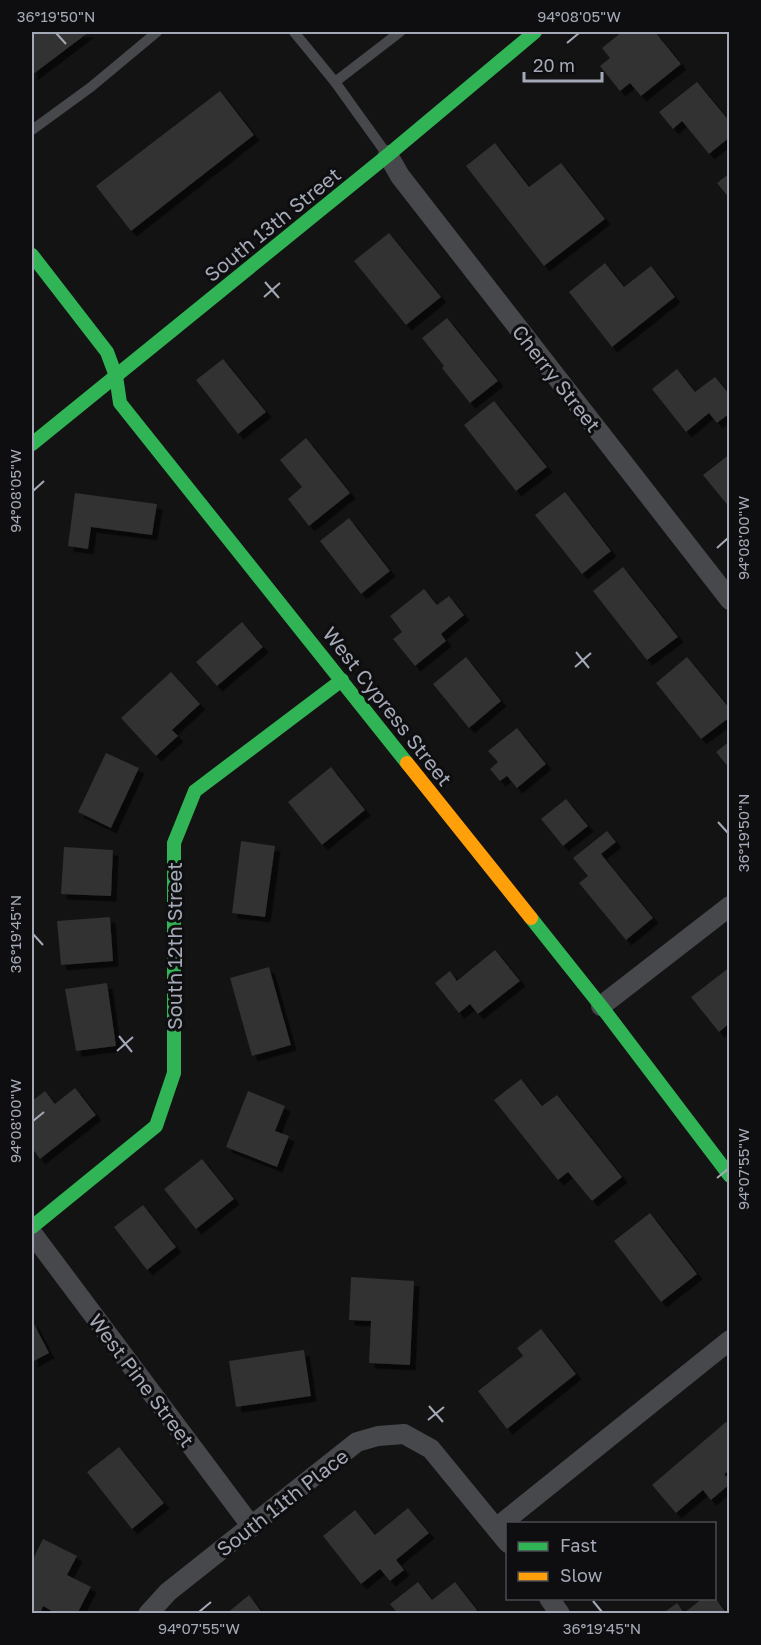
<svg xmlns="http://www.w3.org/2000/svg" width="761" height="1645" font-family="'Golos Text',sans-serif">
<defs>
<filter id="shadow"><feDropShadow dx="5.5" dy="5.5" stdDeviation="0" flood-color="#0009"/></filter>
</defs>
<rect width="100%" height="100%" fill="#131313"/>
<g fill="#313133" filter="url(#shadow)">
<polygon points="32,32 89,32 32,75"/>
<polygon points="622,32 655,32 681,64 641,96 630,83 620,91 600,66 610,58 602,48"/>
<polygon points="697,82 730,122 730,137 709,154 682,121 673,129 659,112"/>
<polygon points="220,91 254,135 131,231 96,186"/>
<polygon points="495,143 529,187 561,163 605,219 544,266 466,166"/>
<polygon points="730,173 730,199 717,183"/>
<polygon points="389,233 441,297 406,325 354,261"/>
<polygon points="605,263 624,287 651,266 675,297 612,347 569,292"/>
<polygon points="447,318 498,381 470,403 442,368 444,366 422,338"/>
<polygon points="223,359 266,412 238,434 196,380"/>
<polygon points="677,369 695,392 715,377 730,395 730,413 717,423 709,413 686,432 652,389"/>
<polygon points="494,401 547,467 516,491 464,425"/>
<polygon points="306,438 350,493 309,526 288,499 302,487 280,460"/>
<polygon points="730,454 730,508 703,475"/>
<polygon points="565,492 611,551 582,574 535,515"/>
<polygon points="75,493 157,504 152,535 91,527 88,549 68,546"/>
<polygon points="349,518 390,571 361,594 320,541"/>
<polygon points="623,567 678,637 647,660 593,591"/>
<polygon points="424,589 437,605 449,596 464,615 441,634 446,641 415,666 393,639 402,632 390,616"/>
<polygon points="242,622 263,647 217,686 196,662"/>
<polygon points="466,657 501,701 469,728 433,684"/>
<polygon points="687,657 730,709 730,717 701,739 656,683"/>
<polygon points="171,672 200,704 172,730 178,736 156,756 121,718"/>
<polygon points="517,728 546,764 517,788 507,776 500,781 490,769 498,762 488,751"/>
<polygon points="730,741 730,769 716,752"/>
<polygon points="106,753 139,768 111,828 78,812"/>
<polygon points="331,767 365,810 322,845 288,802"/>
<polygon points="566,799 588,826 563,846 541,819"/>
<polygon points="607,831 616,842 601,854 653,918 626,940 579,883 588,876 573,858"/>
<polygon points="241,841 275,846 265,917 232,913"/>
<polygon points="64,847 113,850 111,896 61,894"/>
<polygon points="110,917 113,961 61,965 57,921"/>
<polygon points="495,950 520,981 478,1014 470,1004 459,1013 435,983 450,971 457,981"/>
<polygon points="269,967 291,1045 252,1056 230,978"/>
<polygon points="730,967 730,1023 719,1032 691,997"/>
<polygon points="107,983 116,1046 76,1051 65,989"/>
<polygon points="521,1079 542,1106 557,1095 622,1177 592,1201 568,1172 558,1180 494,1100"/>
<polygon points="75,1088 96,1115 40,1159 32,1148 32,1101 45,1091 55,1104"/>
<polygon points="248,1091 285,1106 275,1131 289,1136 277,1167 226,1147"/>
<polygon points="202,1159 234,1199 196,1229 164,1189"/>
<polygon points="143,1205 176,1247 147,1270 114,1227"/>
<polygon points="650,1213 697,1274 661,1302 614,1241"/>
<polygon points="351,1277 414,1281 410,1365 369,1363 371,1321 349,1320"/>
<polygon points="32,1320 49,1353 32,1362"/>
<polygon points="541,1329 576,1374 507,1429 478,1391 523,1356 517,1348"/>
<polygon points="304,1350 311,1396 236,1407 229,1361"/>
<polygon points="726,1422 730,1427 730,1470 724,1474 730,1480 730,1484 711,1500 703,1490 676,1513 652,1485"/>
<polygon points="119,1447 164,1503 132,1529 87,1472"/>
<polygon points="408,1508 429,1533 396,1560 404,1570 390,1581 380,1569 361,1584 323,1536 355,1510 375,1535"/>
<polygon points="43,1539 77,1556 67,1575 91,1587 77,1614 57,1614 43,1606 40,1614 32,1613 32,1561"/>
<polygon points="418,1582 432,1600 455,1582 477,1610 473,1614 398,1614 390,1604"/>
<polygon points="249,1595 263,1614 226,1614"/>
<polygon points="703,1598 715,1598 727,1614 662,1614 677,1603 684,1613"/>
</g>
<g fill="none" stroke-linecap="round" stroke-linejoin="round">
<g stroke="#47484c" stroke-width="10">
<polyline points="294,32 335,82 386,153"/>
<polyline points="335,82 400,32"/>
<polyline points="32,130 91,87 157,32"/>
</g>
<g stroke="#47484c" stroke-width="20">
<polyline points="388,155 400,176 730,600"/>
<polyline points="601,1006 730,906"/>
<polyline points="32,1233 252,1527"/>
<polyline points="496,1528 730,1340"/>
<polyline points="549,1598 560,1614"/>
<polyline points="148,1614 168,1592 357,1442 378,1436 404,1434 431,1449 508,1543"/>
</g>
<g stroke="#30b455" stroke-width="14">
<polyline points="32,255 107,352 116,376 120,403 407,763"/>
<polyline points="32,444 388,155 535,32"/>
<polyline points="531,918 601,1006 730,1176"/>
<polyline points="32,1227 156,1126 174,1073 174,843 195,791 342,680"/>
</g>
<polyline stroke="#ff9f0a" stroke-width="14" points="407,763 531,918"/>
</g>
<path fill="none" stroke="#a3a9b6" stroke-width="2" d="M56 33 66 44M567 43 579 33M265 282 279 298M264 297 280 283M33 491 44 481M717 548 728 538M576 652 589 668M575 667 591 653M718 822 728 833M33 934 43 945M119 1036 132 1052M117 1051 133 1037M33 1121 44 1112M717 1178 728 1169M429 1406 443 1422M428 1420 444 1407M593 1601 602 1612M199 1612 211 1602"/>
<g text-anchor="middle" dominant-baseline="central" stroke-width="6" stroke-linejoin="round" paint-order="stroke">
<g font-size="20" fill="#a3a9b6" stroke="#0e0d0f">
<text transform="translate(272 224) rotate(-39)">South 13th Street</text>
<text transform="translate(557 378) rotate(52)">Cherry Street</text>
<text transform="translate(388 706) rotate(52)">West Cypress Street</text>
<text transform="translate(174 946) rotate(-90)">South 12th Street</text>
<text transform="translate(142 1380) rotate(53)">West Pine Street</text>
<text transform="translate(282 1502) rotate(-38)">South 11th Place</text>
</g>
</g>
<rect width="761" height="1645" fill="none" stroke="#0e0d0f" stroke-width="66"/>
<rect x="506" y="1522" width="210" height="78" fill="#0e0d0f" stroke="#4a4b52" stroke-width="1.5"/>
<rect x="518" y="1542" width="30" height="9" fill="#30b455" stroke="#4a4b52" stroke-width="1.5"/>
<text x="560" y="1552" font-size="18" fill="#a3a9b6">Fast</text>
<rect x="518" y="1572" width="30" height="9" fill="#ff9f0a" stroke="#4a4b52" stroke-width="1.5"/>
<text x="560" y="1582" font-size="18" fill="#a3a9b6">Slow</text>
<path d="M524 72v9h78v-9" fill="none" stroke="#a3a9b6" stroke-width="3"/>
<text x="533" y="72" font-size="18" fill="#a3a9b6" stroke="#0e0d0f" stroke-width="4.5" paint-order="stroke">20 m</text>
<rect x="33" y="33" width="695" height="1579" fill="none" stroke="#a3a9b6" stroke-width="2"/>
<g font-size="15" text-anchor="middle" fill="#a3a9b6">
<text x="56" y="22">36°19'50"N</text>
<text x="579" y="22">94°08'05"W</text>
<text transform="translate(16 491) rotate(-90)" y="5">94°08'05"W</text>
<text transform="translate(744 538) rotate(-90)" y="5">94°08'00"W</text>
<text transform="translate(744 833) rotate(-90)" y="5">36°19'50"N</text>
<text transform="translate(16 934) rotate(-90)" y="5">36°19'45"N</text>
<text transform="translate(16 1121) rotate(-90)" y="5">94°08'00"W</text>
<text transform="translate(744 1169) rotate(-90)" y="5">94°07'55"W</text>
<text x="199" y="1634">94°07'55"W</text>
<text x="602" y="1634">36°19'45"N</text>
</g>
</svg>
